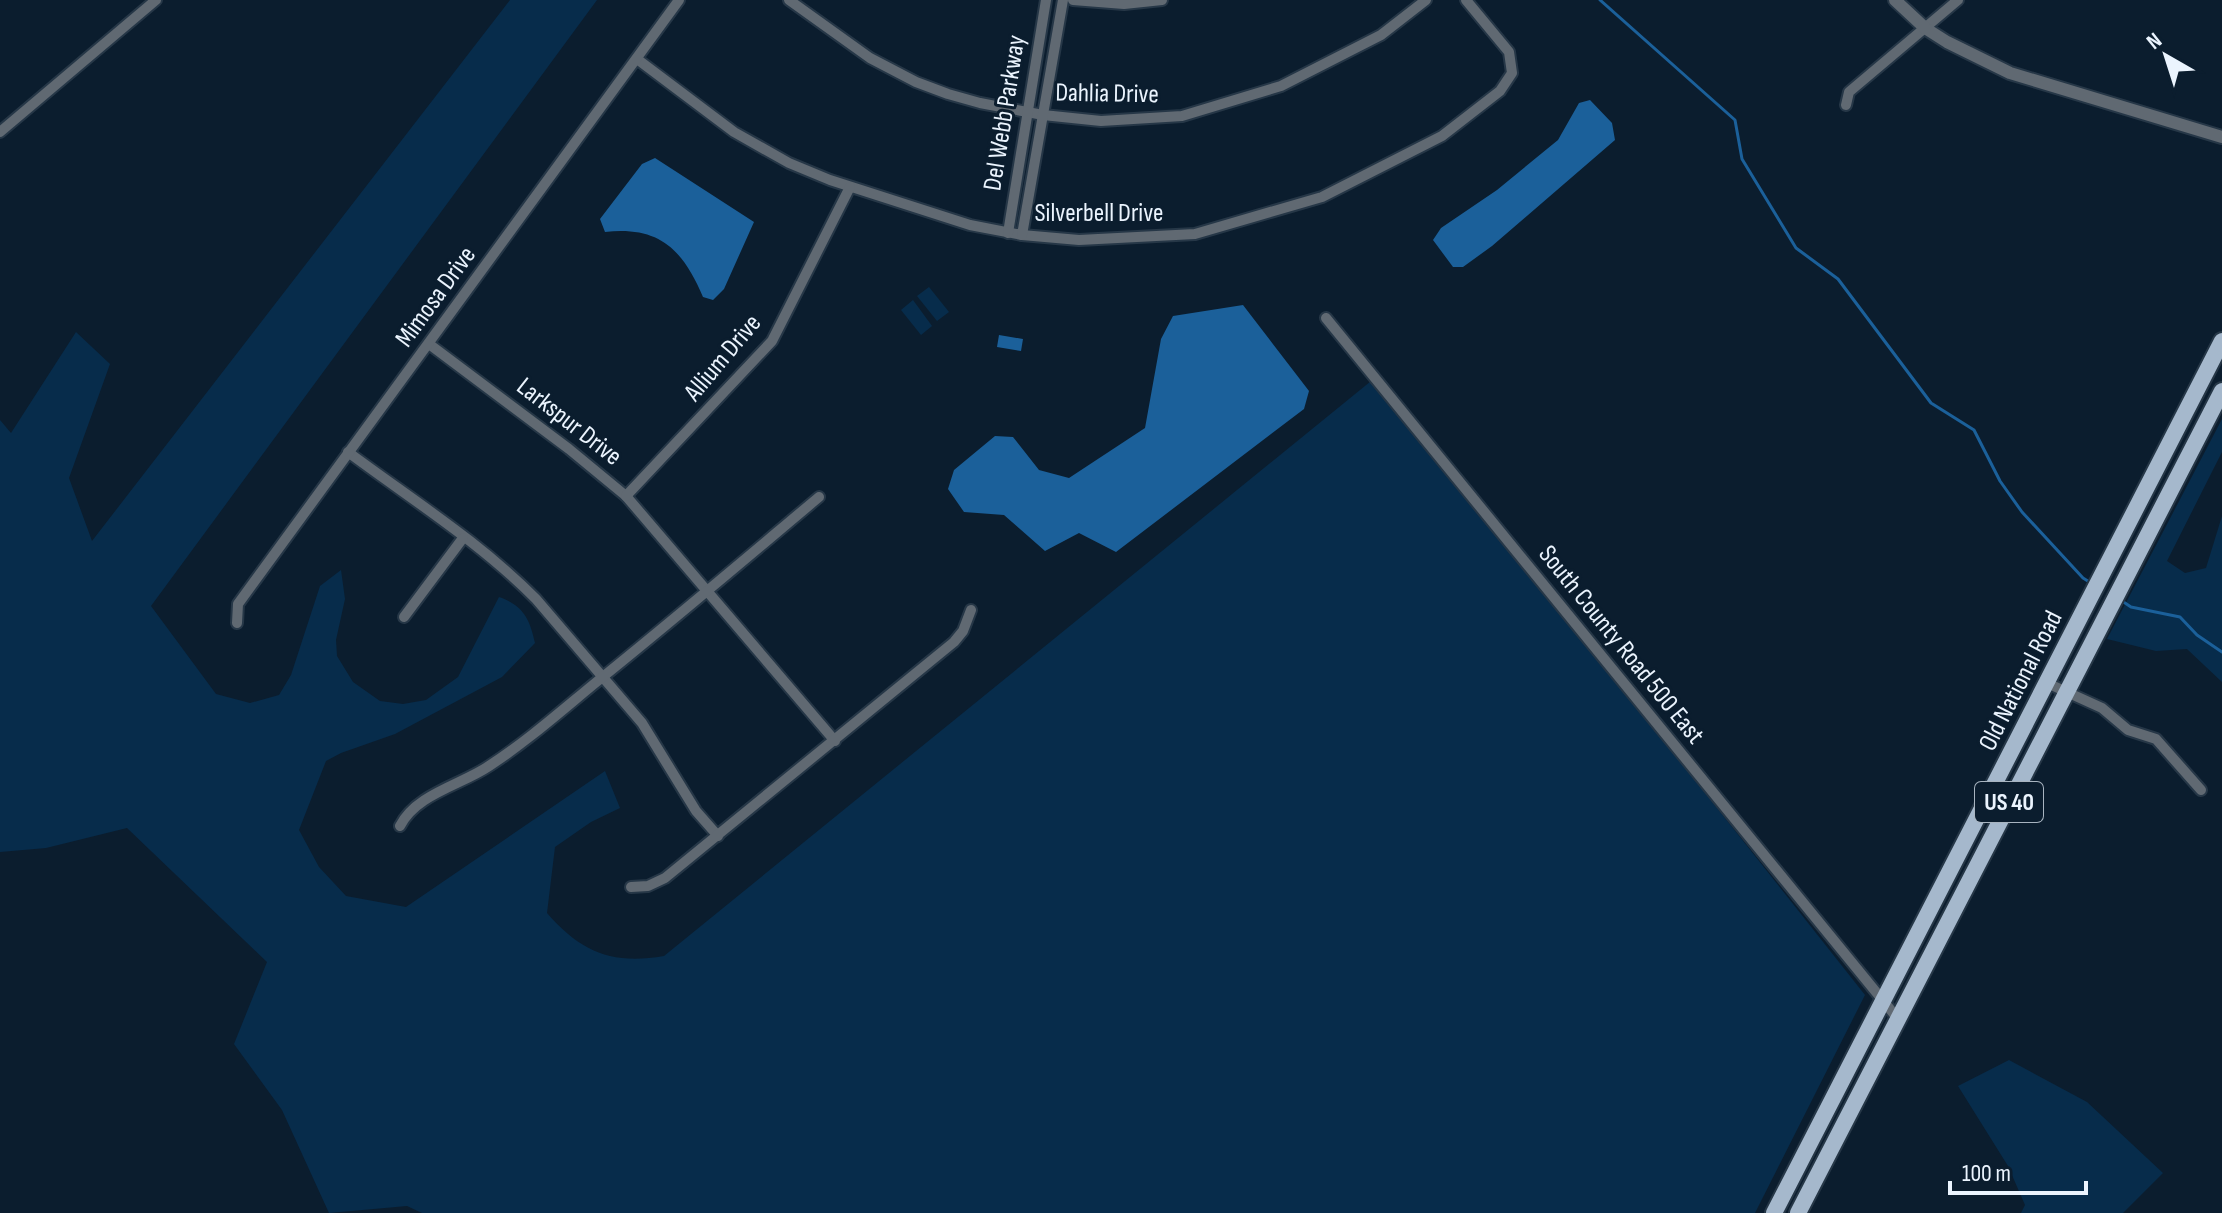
<svg xmlns="http://www.w3.org/2000/svg" width="2222" height="1213" font-family="'Sofia Sans Condensed',sans-serif">
<rect width="100%" height="100%" fill="#0b1d2e"/>
<g fill="#072c4b">
<path d="M510 0H597L151 606 216 694 250 703 279 695 291 675 320 586 341 570 345 599 336 640 337 656 353 682 380 701 403 704 426 700 458 677 499 597C523 605 530 619 535 643L502 677 395 734 341 753 326 761 299 830 319 867 346 896 406 907 605 771 620 808 591 822 555 847 547 913C581 952 612 965 664 956L1376 377 1865 995 1755 1213H422L407 1206 329 1213 282 1110 234 1044 267 962 127 828 46 848 0 852V420L11 433 76 332 110 364 69 478 92 541Z"/>
<polygon points="929,287 949,312 937,321 917,296"/>
<polygon points="913,300 932,326 921,335 901,310"/>
<polygon points="2222,419 2222,452 2167,561 2185,573 2206,568 2222,516 2222,682 2187,649 2156,651 2107,639"/>
<polygon points="2009,1060 2087,1102 2163,1173 2123,1213 2021,1213 2025,1205 2008,1166 1958,1086"/>
</g>
<g fill="#1b609a">
<polygon points="1590,100 1612,123 1615,140 1492,246 1463,267 1453,267 1433,240 1441,228 1497,190 1558,140 1579,103"/>
<path d="M655 158 754 222 724 289 713 300 703 297C683 250 660 226 605 232L600 219 642 164Z"/>
<polygon points="1243,305 1309,391 1304,409 1116,552 1079,533 1045,551 1004,515 964,512 948,489 954,470 995,436 1013,437 1039,470 1069,478 1145,428 1161,339 1173,316"/>
<polygon points="999,335 1023,339 1021,351 997,347"/>
</g>
<g fill="none" stroke-linecap="round" stroke-linejoin="round">
<g stroke="#1b609a" stroke-width="3">
<polyline points="1600,0 1735,120 1742,159 1796,248 1838,279 1931,403 1974,430 2000,481 2022,512 2083,578 2091,583"/>
<polyline points="2122,601 2131,607 2180,617 2197,635 2222,652"/>
</g>
<g stroke="#263747" stroke-width="14">
<g id="minor">
<polyline points="789,0 870,58 916,82 948,94 980,103 1043,115 1101,121 1182,116 1281,86 1381,35 1426,0"/>
<polyline points="1073,0 1124,4 1162,0"/>
<polyline points="637,59 734,132 789,163 830,180 970,225 1022,235 1079,240 1195,234 1322,197 1442,136 1500,91 1512,73 1509,52 1466,0"/>
<polyline points="1846,105 1849,92 1958,0"/>
<polyline points="0,132 156,0"/>
<polyline points="1008,233 1046,0"/>
<polyline points="1022,235 1063,0"/>
<polyline points="1326,318 1898,1019"/>
<polyline points="429,344 569,449 626,496 835,741"/>
<path d="M348 452C411 499 481 543 536 599L642 723 696 811 718 836"/>
<polyline points="626,496 772,341 850,187"/>
<polyline points="404,617 463,538"/>
<polyline points="237,623 238,604 679,0"/>
<polyline points="2047,683 2102,708 2128,730 2156,739 2201,790"/>
<path d="M400 826C416 794 461 785 489 766 526 742 560 712 594 684 670 623 744 560 819 497"/>
<polyline points="631,887 648,886 665,878 954,642 963,631 971,610"/>
</g>
</g>
<g stroke="#263747" stroke-width="16">
<polyline id="tertiary" points="1895,0 1925,28 1947,42 2010,73 2222,137"/>
</g>
<g stroke="#263747" stroke-width="20">
<g id="primary">
<polyline points="1774,1213 2222,341"/>
<polyline points="1798,1213 2222,391"/>
</g>
</g>
<use href="#minor" stroke="#606972" stroke-width="10"/>
<use href="#tertiary" stroke="#606972" stroke-width="12"/>
<use href="#primary" stroke="#a5b8cc" stroke-width="16"/>
</g>
<g text-anchor="middle" dominant-baseline="central" stroke-width="6" stroke-linejoin="round" paint-order="stroke">
<rect fill="#0b1d2e" stroke="#a8b4c0" stroke-width="2" x="1975" y="782" width="68" height="40" rx="6"/>
<g font-size="24" font-weight="bold" fill="#ebf4fe">
<text x="2009" y="802">US 40</text>
</g>
<g font-size="26" fill="#ebf4fe" stroke="#0b1d2e">
<text transform="translate(1107 94) rotate(1)">Dahlia Drive</text>
<text transform="translate(1005 113) rotate(-81)">Del Webb Parkway</text>
<text x="1099" y="213">Silverbell Drive</text>
<text transform="translate(436 297) rotate(-54)">Mimosa Drive</text>
<text transform="translate(723 358) rotate(-50)">Allium Drive</text>
<text transform="translate(569 422) rotate(38)">Larkspur Drive</text>
<text transform="translate(1621 645) rotate(51)">South County Road 500 East</text>
<text transform="translate(2021 681) rotate(-63)">Old National Road</text>
</g>
</g>
<g transform="translate(2166 56) rotate(321)" stroke="#0b1d2e" stroke-width="6" paint-order="stroke">
<path d="M0-6L14 30L0 20L-14 30Z" fill="#ebf4fe"/>
<text y="-12" font-size="22" font-weight="bold" text-anchor="middle" fill="#ebf4fe">N</text>
</g>
<path d="M1950 1181v12h136v-12" fill="none" stroke="#ebf4fe" stroke-width="4"/>
<text x="1962" y="1181" font-size="24" fill="#ebf4fe" stroke="#0b1d2e" stroke-width="6" paint-order="stroke">100 m</text>
</svg>
